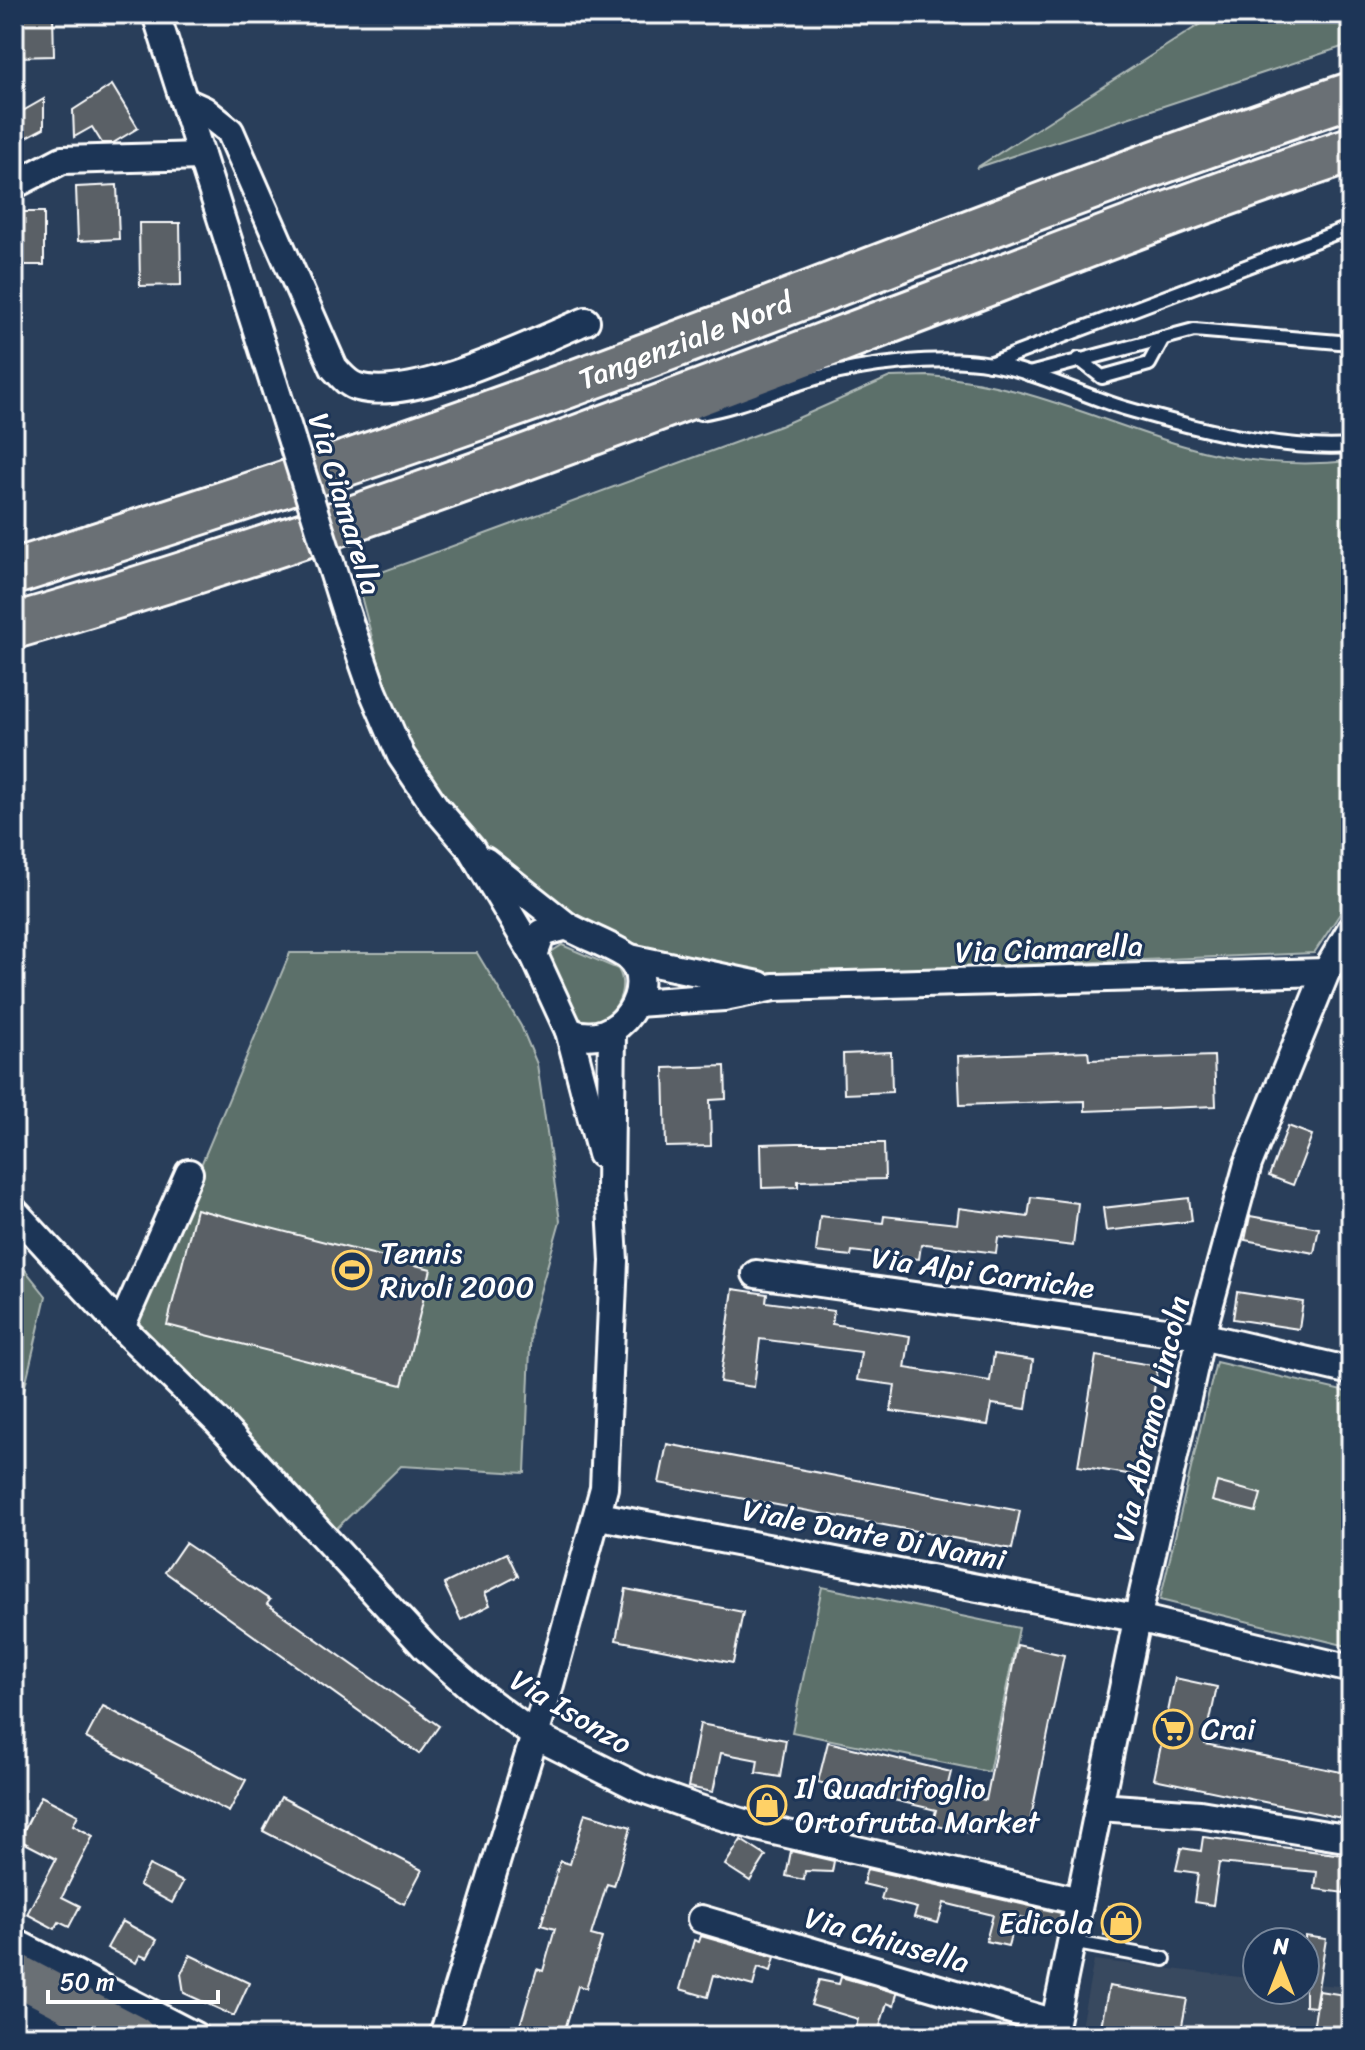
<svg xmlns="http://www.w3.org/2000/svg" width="1365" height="2050" font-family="Sriracha,sans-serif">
<rect width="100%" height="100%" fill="#293e5a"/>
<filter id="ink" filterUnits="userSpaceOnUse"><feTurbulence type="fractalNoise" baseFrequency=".0125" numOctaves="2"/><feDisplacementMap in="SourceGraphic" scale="16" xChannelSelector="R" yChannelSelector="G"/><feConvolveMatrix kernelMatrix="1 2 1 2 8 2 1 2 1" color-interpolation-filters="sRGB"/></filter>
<g filter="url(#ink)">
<polygon fill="#38485e" points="1094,1960 1257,1979 1257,1990 1305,1990 1305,1983 1351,1987 1351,2036 1079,2036"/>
<g fill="#5b706b" stroke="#adb8b5" stroke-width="2">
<polygon points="1216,14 1351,14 1351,44 976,168"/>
<path d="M929 376C1019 382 1097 420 1181 445 1235 462 1295 467 1351 461V897L1314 953 828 973 744 972 625 944 584 923 520 879 456 818 404 736 378 660 357 581 780 426 890 377Z"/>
<path d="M562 945 618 969C633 993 606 1033 579 1018L549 959 551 952Z"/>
<polygon points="290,953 477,953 521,1026 537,1064 560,1221 531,1324 525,1473 401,1466 336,1529 136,1320"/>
<polygon points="14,1256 46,1296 14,1433"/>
<polygon points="1216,1362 1351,1393 1351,1647 1160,1600"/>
<polygon points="822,1587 1019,1628 989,1772 792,1732"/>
</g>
<g fill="#5a6166" stroke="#fff" stroke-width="2">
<polygon points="14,14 53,14 54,56 14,57"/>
<polygon points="112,85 138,128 113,143 102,143 92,127 74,137 73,110"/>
<polygon points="44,99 44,128 14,144 14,116"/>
<polygon points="117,185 119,239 78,241 76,187"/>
<rect x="14" y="212" width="30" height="53"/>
<polygon points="139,223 180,223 181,285 140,286"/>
<polygon points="1088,1051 1089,1060 1214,1056 1216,1106 1085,1111 1085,1101 960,1105 958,1056"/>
<polygon points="891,1052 892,1092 844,1094 843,1054"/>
<polygon points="725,1066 726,1099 710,1100 711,1146 666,1147 664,1068"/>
<polygon points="1288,1126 1312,1135 1293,1185 1269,1176"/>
<polygon points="797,1143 884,1143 885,1179 798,1181 798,1187 762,1188 761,1144"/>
<polygon points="1031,1197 1078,1203 1073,1246 998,1237 996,1253 926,1244 921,1245 919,1259 852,1251 851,1256 816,1252 820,1216 883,1223 884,1216 957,1224 959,1208 1028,1217"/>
<polygon points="1189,1198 1192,1221 1106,1231 1103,1208"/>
<polygon points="196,1209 431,1269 402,1385 167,1325"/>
<polygon points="1250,1216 1319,1228 1314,1253 1245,1240"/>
<polygon points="733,1289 767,1294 766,1302 834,1311 832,1324 910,1336 905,1368 990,1381 994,1354 1033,1360 1026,1409 992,1404 988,1425 891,1411 895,1385 857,1380 861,1352 760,1339 754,1387 720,1382"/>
<polygon points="1237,1292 1303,1302 1299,1329 1233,1319"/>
<polygon points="1096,1356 1158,1366 1140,1476 1078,1466"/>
<polygon points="667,1444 1020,1511 1012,1549 659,1483"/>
<polygon points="1217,1482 1261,1494 1256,1512 1212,1501"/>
<polygon points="185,1543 270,1600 267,1604 439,1726 419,1754 165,1572"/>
<polygon points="507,1553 518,1576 485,1593 490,1605 461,1620 444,1584"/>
<polygon points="626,1589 743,1612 733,1663 616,1640"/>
<polygon points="1017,1645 1064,1655 1028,1832 982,1822 979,1835 932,1825 936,1810 818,1782 828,1742 951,1772 946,1792 986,1800"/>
<polygon points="1175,1678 1217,1687 1205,1744 1351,1774 1351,1820 1154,1779"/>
<polygon points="103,1706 246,1780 229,1812 86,1738"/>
<polygon points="700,1724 786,1740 780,1777 756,1773 758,1760 721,1753 713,1792 688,1787"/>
<polygon points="41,1796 78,1815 73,1825 93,1836 62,1897 80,1906 69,1927 59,1922 55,1929 27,1914 56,1859 19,1840"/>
<polygon points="281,1797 422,1870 404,1904 263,1831"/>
<polygon points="585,1813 631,1827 614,1886 607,1884 591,1935 602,1938 586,1988 578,1986 563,2036 531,2036 518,2032 537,1969 543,1971 555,1929 541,1925 560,1861 570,1864"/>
<polygon points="1203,1837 1351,1856 1351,1888 1345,1887 1344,1893 1315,1889 1317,1872 1219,1863 1213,1905 1194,1902 1198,1873 1176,1870 1181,1848 1201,1851"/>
<polygon points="741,1840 766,1856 750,1881 725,1865"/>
<polygon points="791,1851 834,1861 832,1872 805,1871 804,1880 786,1876"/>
<polygon points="149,1865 183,1882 172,1903 139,1885"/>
<polygon points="867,1869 1061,1913 1058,1926 1016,1916 1008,1946 986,1941 993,1915 944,1903 938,1923 914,1917 917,1908 881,1899 884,1889 863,1884"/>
<polygon points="1109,1906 1137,1911 1132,1940 1104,1935"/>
<polygon points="122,1921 157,1940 147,1958 140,1955 136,1963 107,1948"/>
<polygon points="701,1936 775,1957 771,1971 758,1967 753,1986 714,1975 708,1997 680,1989 694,1940 699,1942"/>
<polygon points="1305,1936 1326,1939 1315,2007 1305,2006"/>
<polygon points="190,1955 249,1983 234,2016 184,1993 181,1974"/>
<polygon points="841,1977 897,1993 894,2006 887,2003 877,2036 854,2036 858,2019 811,2005 819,1980 839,1984"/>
<polygon points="1109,1986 1187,1999 1180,2036 1099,2036"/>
<polygon points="1319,1991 1351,1996 1348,2036 1312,2036"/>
</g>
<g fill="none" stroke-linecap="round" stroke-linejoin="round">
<g stroke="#fff" stroke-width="18">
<g id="lane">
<polyline points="1079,359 1102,377 1149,364 1163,338"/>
<polyline points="989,364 1351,227"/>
<polyline points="1029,374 1194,330 1351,343"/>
<path d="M700 413C740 407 776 389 816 378 865 364 941 355 991 364 1037 372 1080 394 1124 408 1193 428 1280 451 1351 446"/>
<polyline points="1071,1942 1164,1959"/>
</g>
</g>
<g stroke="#fff" stroke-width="32">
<g id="street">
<polyline points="156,14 274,384"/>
<path d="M184 101 204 110 230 131 334 368C342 376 347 384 358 387 413 403 531 343 586 321"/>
<polyline points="14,185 62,160 201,156"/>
<polyline points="348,619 373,691 401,756 436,808 471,849 534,955"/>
<polyline points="485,861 567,926"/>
<path d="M567 926C582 935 617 948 628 957 660 984 620 1054 569 1031L534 955 542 933Z"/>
<polyline points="630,958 759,985"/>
<polyline points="636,1003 724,997 774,987 1326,972"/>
<polyline points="569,1031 601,1154"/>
<polyline points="14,1211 121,1327 217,1421 426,1648 475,1691 534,1735 640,1788 699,1809 757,1827 1079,1901"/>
<polyline points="756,1274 1201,1336 1351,1371"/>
<polyline points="121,1327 189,1173"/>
<polyline points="599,1516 1146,1620 1351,1669"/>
<polyline points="1099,1807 1200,1814 1351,1839"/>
<polyline points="701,1919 1055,2023"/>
<polyline points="14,1942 195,2036"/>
<polyline points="14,2008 69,2036"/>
<polyline points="443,2036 546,1699 604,1488 614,1261 610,1188 612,1031"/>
<polyline points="1052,2036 1137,1620 1201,1336 1248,1164 1326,972 1351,929"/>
</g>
</g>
<g stroke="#fff" stroke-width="46">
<polyline id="primary" points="14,1973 134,2036"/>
</g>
<g stroke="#fff" stroke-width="50">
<g id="highway">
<path id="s1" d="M14 572C200 513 385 452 568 385 829 289 1087 183 1351 95"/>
<path d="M14 626C327 537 632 418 936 303 1074 250 1211 196 1351 150"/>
</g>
</g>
<use href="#lane" stroke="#1d3557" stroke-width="12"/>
<use href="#street" stroke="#1d3557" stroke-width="26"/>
<use href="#primary" stroke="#6b6f75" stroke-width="40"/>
<use href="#highway" stroke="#6b6f75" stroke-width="44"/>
<g stroke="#fff" stroke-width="32" stroke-linecap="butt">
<polyline id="street-bridge" points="274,384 348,619"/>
</g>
<use href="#street-bridge" stroke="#1d3557" stroke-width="26"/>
</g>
</g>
<defs>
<g id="stadium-ring" transform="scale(2)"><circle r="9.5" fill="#1d3557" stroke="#ffd166" stroke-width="1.5"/><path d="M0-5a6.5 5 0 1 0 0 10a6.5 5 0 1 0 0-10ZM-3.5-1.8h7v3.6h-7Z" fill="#ffd166"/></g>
<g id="supermarket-ring" transform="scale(2)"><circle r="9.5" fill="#1d3557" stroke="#ffd166" stroke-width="1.5"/><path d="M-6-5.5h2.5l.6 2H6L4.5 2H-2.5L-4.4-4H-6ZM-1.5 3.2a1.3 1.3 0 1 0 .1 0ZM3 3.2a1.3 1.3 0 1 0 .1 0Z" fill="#ffd166"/></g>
<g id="shop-ring" transform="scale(2)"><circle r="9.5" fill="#1d3557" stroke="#ffd166" stroke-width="1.5"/><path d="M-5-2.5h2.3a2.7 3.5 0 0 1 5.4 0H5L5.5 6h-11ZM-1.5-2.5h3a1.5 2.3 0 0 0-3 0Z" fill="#ffd166"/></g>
</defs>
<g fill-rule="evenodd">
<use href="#stadium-ring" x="352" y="1270"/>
<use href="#supermarket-ring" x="1173" y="1729"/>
<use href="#shop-ring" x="767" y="1805"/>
<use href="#shop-ring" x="1121" y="1923"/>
</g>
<g text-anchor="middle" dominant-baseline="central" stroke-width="6" stroke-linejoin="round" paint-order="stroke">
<g font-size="30" fill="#fff" stroke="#1d3557">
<text stroke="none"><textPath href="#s1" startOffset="710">Tangenziale Nord</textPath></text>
<text transform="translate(345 504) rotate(73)">Via Ciamarella</text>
<text transform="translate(1049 949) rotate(-2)">Via Ciamarella</text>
<text transform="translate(983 1273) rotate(8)">Via Alpi Carniche</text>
<text transform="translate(1151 1419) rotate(-77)">Via Abramo Lincoln</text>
<text transform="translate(874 1535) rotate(11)">Viale Dante Di Nanni</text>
<text transform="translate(571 1712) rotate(31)">Via Isonzo</text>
<text transform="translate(887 1940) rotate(16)">Via Chiusella</text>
</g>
<g font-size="30" fill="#fff" stroke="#1d3557" text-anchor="start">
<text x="380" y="1253">Tennis<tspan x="380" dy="34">Rivoli 2000</tspan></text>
<text x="1201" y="1729">Crai</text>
<text x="795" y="1788">Il Quadrifoglio<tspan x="795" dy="34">Ortofrutta Market</tspan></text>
<text x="1093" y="1923" text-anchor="end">Edicola</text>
</g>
</g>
<rect width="1365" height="2050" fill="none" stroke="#1d3557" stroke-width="48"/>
<rect x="24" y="24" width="1317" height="2002" fill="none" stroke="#fff" stroke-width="3" filter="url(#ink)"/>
<g transform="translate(1281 1966)"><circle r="38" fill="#1d3557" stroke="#77869a" stroke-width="2"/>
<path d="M0-6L14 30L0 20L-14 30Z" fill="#ffd166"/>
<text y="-12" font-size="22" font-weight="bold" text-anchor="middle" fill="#ffffff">N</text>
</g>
<path d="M48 1990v12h170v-12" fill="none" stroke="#ffffff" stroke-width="4"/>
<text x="60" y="1990" font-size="24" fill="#ffffff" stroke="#1d3557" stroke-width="6" paint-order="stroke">50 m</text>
</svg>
